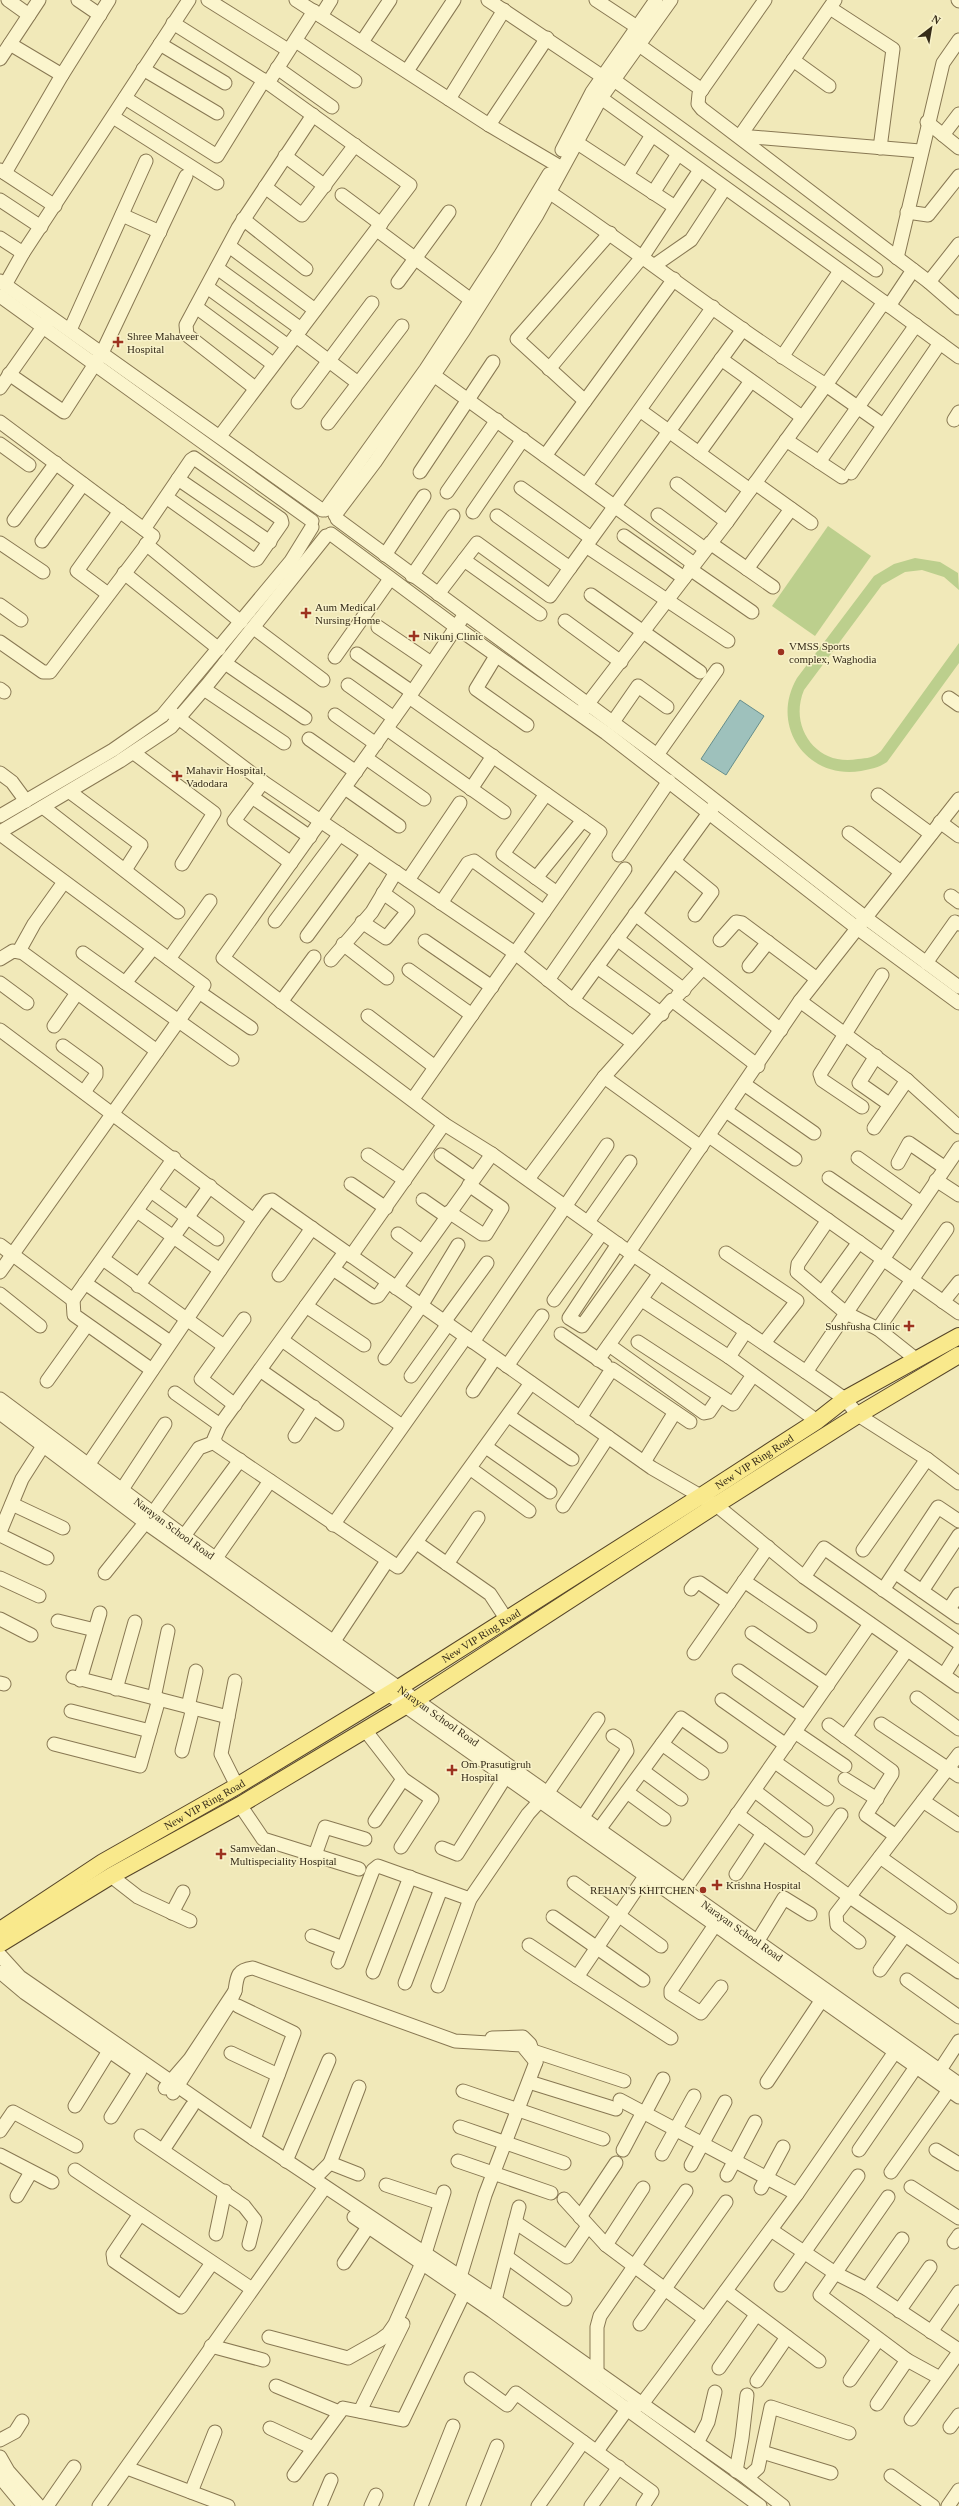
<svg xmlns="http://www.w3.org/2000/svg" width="959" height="2506" font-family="Georgia,serif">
<rect width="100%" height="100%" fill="#f1e9b9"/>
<g fill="#bccf8d">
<polygon points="828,526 871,556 815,636 772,606"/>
<path d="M915 558 940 562 958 573 959 590 944 577 922 570 905 572 882 585 804 690C788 728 818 767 858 759 867 758 874 758 881 751L959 643V663L887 762C878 768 871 769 861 771 807 780 769 726 797 678L874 576 894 564Z"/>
</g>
<polygon fill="#9ec1bc" stroke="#668e8b" points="740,700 764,716 726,775 701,759"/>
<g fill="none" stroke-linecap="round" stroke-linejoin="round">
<g stroke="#887853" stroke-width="15">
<g id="minor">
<polyline points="8,0 29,15"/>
<polyline points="78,0 100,15"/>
<polyline points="208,0 288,50"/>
<polyline points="296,0 489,125 562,168"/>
<polyline points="488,0 603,77"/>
<polyline points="596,0 643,31"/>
<polyline points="765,0 699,94 698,104 702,109 929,282 959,308"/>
<polyline points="958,0 959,1"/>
<polyline points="830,8 893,49 880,148"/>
<polyline points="321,16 331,0"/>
<polyline points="173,23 268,83 410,185 220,436"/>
<polyline points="296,41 355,81"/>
<polyline points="362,42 390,0"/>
<polyline points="10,44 62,75"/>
<polyline points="160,44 225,83"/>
<polyline points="639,45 702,90"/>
<polyline points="0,59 39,0"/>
<polyline points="793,60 829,86"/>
<polyline points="277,68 332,107"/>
<polyline points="143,69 217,113"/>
<polyline points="407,71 454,0"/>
<polyline points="614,80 876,270"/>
<polyline points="268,83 314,11"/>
<polyline points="125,98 217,156 264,80"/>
<polyline points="601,98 884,302"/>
<polyline points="449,99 504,10"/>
<polyline points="113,117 217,183"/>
<polyline points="927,122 959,148"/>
<polyline points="489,125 547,38"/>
<polyline points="943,135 959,114"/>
<polyline points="740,136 920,151"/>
<polyline points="740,136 835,0"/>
<polyline points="576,142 675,207"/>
<polyline points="562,150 592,92 656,0"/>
<polyline points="285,156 325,186"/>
<polyline points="0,170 55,206"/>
<polyline points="5,173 62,75 109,0"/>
<polyline points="627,175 652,135"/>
<polyline points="265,187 302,215 355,145"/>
<path d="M543 188C639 252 729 324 826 385L884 302 959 357"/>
<polyline points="653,193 678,154"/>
<polyline points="342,195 381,224"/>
<polyline points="0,200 41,227"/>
<polyline points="907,212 928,215 959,176"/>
<polyline points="122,215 160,232"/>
<polyline points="243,219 306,269"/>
<polyline points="377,230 471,300"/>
<polyline points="0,238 23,253"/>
<polyline points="229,246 315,310"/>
<polyline points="897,258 943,63 959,40"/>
<polyline points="655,265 691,240 725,188"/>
<polyline points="217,268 301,329"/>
<polyline points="0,281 322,510"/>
<polyline points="398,282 449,212"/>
<polyline points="929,282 959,244"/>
<polyline points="5,285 23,253 189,0"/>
<polyline points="207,287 288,346"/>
<polyline points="0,296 312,521"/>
<polyline points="889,306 913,270"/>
<polyline points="196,307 273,364"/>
<polyline points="70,330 146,161"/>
<polyline points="296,336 358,383"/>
<polyline points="782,357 840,271"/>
<polyline points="721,359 802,417"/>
<polyline points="549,369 643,256 700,170"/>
<polyline points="428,371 694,564"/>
<polyline points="9,374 64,412 102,353 186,176"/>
<polyline points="0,388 48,320"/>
<polyline points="255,388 187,335 186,325 238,228 313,115"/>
<polyline points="585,401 517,339 610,233"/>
<polyline points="298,402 372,303"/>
<polyline points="641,411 750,490"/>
<polyline points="954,420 959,412"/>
<polyline points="0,422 153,536 50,672 43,672 0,642"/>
<polyline points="328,423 402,326"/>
<polyline points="786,440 842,477"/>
<polyline points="0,444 29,465"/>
<polyline points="699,453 751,381"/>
<polyline points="545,456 674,279"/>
<polyline points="819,462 916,325"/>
<polyline points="420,472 493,362"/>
<polyline points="851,473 940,343"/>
<polyline points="178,479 270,542"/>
<polyline points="755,483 811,523"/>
<polyline points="677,484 727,522"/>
<polyline points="586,485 713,307"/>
<polyline points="521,488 591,538"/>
<polyline points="447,492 497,420"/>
<polyline points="325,510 426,369 501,254 549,174"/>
<polyline points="473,512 523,439"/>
<polyline points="335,515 375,462 464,330 537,215 601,98 671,0"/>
<polyline points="658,515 705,549"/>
<polyline points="497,516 570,568 743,329"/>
<polyline points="337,519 657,755 866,918 959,987"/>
<polyline points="14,520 56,463"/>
<polyline points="144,529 191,460 194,458 281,519 282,523 257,559 254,560 166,497"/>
<polyline points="331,534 456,627 606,733 857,928 959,1003"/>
<polyline points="624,536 684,578"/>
<polyline points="42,541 83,484"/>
<polyline points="0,543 43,572"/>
<polyline points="710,543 773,587"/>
<polyline points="146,544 241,622"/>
<polyline points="586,546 728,641"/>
<polyline points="385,555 424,496"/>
<polyline points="464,560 477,543 550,596 570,568"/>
<polyline points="690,569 752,612"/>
<polyline points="747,569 791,509"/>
<polyline points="124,573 219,649"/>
<polyline points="412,576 453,516"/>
<polyline points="108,594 77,571 120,511"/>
<polyline points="438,594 464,560 540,614"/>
<polyline points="591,595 700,672"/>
<polyline points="0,605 21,620"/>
<polyline points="465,614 409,697 223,958 444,1124 492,1154 629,1252 806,1372 845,1399 858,1415 927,1459 959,1483"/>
<polyline points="565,621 621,662"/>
<polyline points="378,627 431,663"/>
<polyline points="254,628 323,680"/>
<polyline points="357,654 412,692"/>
<polyline points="496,656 476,689 527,725"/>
<polyline points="335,657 390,579"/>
<polyline points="225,663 305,718"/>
<polyline points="348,685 394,718"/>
<polyline points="0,689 4,692"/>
<polyline points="204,689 284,743"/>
<polyline points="409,697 600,832 413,1099"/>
<polyline points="949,698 959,705"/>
<polyline points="168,710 263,782 515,953 573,1000 633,1043"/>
<polyline points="583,710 727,522 826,385 883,425"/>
<polyline points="335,715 376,744"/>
<polyline points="613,722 638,686 667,707"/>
<polyline points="387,729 504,812"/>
<polyline points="309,739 356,772"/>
<polyline points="134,753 214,813 182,864"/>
<polyline points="657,755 717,670"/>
<polyline points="366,758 424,799"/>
<polyline points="0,773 12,782 26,801"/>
<polyline points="263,782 234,821 291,863"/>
<polyline points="345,788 399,826"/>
<polyline points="471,789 493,756"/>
<polyline points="70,792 141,845 125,870"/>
<polyline points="546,794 503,854 557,893"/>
<polyline points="878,795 931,834"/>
<polyline points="252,797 310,837"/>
<polyline points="43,807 178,912"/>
<polyline points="0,816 113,750 162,716 291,561 312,527"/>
<polyline points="940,822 959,836"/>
<polyline points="0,832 120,761 171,727 208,684 326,536"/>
<polyline points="849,833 901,872"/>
<polyline points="0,834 204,985 0,1272"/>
<polyline points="619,855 669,781"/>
<polyline points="674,861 712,892 695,915"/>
<polyline points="536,878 583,820"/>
<polyline points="408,880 460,803"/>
<polyline points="951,896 959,902"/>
<polyline points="441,903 468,863 474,861 544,912"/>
<polyline points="635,914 781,1030"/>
<polyline points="275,921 340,834"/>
<polyline points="362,922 386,938 408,911 383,893"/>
<polyline points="307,936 368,853"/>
<polyline points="617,939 684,990"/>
<polyline points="720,940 736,922 742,923 817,979"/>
<polyline points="425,941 492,987"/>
<polyline points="343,944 387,978"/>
<polyline points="19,951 34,924 64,882"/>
<polyline points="83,953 232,1059"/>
<polyline points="0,959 13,951 23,953 157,1051"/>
<polyline points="169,959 210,901"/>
<polyline points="331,960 372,912 396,872"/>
<polyline points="926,963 955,922 959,924"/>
<polyline points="749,966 768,942"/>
<polyline points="597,967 662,1014"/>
<polyline points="409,970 472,1015"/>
<polyline points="548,980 625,869"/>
<polyline points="0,983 27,1003"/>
<polyline points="125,983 153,948"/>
<polyline points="199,992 251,1028"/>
<polyline points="678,995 702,969"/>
<polyline points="573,1000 714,806"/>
<polyline points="800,1001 907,1080 959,1127"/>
<polyline points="281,1002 314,957"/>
<polyline points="368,1016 435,1067"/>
<polyline points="54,1026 77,993"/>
<polyline points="0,1030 254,1220"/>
<polyline points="63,1046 96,1070 96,1075 84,1092"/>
<polyline points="876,1056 859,1083 889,1104"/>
<polyline points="604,1077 701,1147"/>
<polyline points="744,1084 814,1133"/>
<polyline points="862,1107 822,1080 820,1074 882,975"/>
<polyline points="726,1111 795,1159"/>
<polyline points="874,1128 907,1080"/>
<polyline points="709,1136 959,1313"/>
<polyline points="368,1155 405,1180"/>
<polyline points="441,1155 474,1178"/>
<polyline points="858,1158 920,1202"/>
<polyline points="898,1163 909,1143 944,1167"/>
<polyline points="829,1178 902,1228"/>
<polyline points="528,1179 604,1077 672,1000 758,1066"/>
<polyline points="936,1180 959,1195"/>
<polyline points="351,1184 386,1208"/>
<polyline points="151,1191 217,1239"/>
<polyline points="423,1200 446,1216"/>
<polyline points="137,1211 220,1270"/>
<polyline points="449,1212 482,1234 486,1234 502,1208 469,1185"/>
<polyline points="828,1220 798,1264 797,1272 846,1313 878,1329 947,1229"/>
<polyline points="588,1222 630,1162"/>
<polyline points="398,1234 422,1251"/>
<polyline points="618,1244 569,1318 582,1326 633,1255"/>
<polyline points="0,1245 73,1300 174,1158"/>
<polyline points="345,1252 220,1425 214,1439 217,1445 398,1567 531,1383"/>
<polyline points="629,1252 800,1001 959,799"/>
<polyline points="726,1253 797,1301 764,1343"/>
<polyline points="351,1256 444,1124"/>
<polyline points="103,1259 224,1346"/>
<polyline points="333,1269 374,1297 378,1296 388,1282"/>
<polyline points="279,1275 312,1228"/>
<polyline points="85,1283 170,1342"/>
<polyline points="138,1286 210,1186"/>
<polyline points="396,1288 492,1154"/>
<polyline points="822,1293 859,1242"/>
<polyline points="0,1294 40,1326"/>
<polyline points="73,1300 74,1315 152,1370"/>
<polyline points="554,1300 602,1233"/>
<polyline points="642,1300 729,1357 817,1421"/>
<polyline points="943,1302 959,1282"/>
<polyline points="306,1306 364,1345"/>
<polyline points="444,1322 487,1263"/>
<polyline points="878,1329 917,1360"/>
<polyline points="561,1334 605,1364"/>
<polyline points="282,1340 402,1426"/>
<polyline points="473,1342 607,1145"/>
<polyline points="638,1342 733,1404 753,1375"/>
<polyline points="609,1345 704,1413 709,1412 720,1396"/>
<polyline points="729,1357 746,1331"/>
<polyline points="385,1358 421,1306 458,1245"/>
<polyline points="598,1360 660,1273"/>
<polyline points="507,1366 542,1316"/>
<polyline points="260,1370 337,1424"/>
<polyline points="806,1372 959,1148"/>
<polyline points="411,1376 448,1324"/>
<polyline points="47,1381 87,1325"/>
<polyline points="473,1391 495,1358"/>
<polyline points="175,1393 220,1425"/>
<path id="s1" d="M0 1399 184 1536 959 2084"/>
<polyline points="235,1405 201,1379 244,1319"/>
<polyline points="0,1413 146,1523 959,2097"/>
<polyline points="509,1416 572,1459"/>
<polyline points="580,1418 612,1369 690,1422"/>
<polyline points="295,1436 314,1407"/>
<polyline points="486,1447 550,1492"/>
<polyline points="644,1462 675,1412"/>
<polyline points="88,1465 254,1220 268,1201 272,1200 652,1468 716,1505 804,1577 959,1686"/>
<polyline points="471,1469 529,1511"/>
<polyline points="121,1491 165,1424"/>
<polyline points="12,1504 63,1528"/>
<polyline points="563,1506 608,1437"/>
<polyline points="333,1525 466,1337"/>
<polyline points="0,1532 22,1479 43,1446"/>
<polyline points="0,1535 47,1558"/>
<polyline points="184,1536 240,1460"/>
<polyline points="417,1543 490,1594 507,1620"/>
<polyline points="863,1550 927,1459"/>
<polyline points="216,1558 270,1481"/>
<polyline points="447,1564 478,1518"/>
<polyline points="105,1573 153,1513 199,1448 215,1442"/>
<polyline points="896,1573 959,1617"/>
<polyline points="804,1577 824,1548 959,1643"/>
<polyline points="0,1578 39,1596"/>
<polyline points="744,1581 810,1626"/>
<polyline points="691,1589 695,1584 700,1583 729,1603"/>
<polyline points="883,1590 938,1507 959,1521"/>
<polyline points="922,1591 959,1535"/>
<polyline points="949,1609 959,1594"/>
<polyline points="0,1619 31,1635"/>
<polyline points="58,1621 95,1630"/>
<polyline points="752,1633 828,1685"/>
<polyline points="334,1641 387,1561"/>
<polyline points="694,1653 768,1547"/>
<polyline points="739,1671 805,1717"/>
<polyline points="944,1675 959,1651"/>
<polyline points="73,1677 228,1717 221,1754 237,1786"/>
<polyline points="80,1680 100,1613"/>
<polyline points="0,1683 4,1684"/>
<polyline points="116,1689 135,1622"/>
<polyline points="154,1698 168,1631"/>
<polyline points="917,1698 959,1729"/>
<polyline points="722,1700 786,1745"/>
<polyline points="188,1707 196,1671"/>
<polyline points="71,1711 150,1731"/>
<polyline points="228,1717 235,1681"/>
<polyline points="881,1724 959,1776"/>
<polyline points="829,1725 892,1771 892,1774 866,1815 896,1836"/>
<polyline points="365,1730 403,1779 432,1799 401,1847"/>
<polyline points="795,1732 845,1766"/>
<polyline points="845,1737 907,1650"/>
<polyline points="54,1744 140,1766 159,1699"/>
<polyline points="662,1744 702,1773"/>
<polyline points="182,1751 193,1708"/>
<polyline points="775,1762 827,1799"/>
<polyline points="643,1771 681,1799"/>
<polyline points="845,1779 877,1799"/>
<polyline points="755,1791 806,1830"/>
<polyline points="627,1792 664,1819"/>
<polyline points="923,1801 959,1825"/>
<polyline points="240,1805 263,1839 359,1869"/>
<polyline points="737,1814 850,1897 959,1972"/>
<polyline points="583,1817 627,1751 625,1744 613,1736"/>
<polyline points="375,1821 403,1779"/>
<polyline points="595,1835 681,1718 721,1746"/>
<polyline points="442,1848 457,1854 506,1776"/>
<polyline points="315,1855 325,1827 365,1839"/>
<polyline points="880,1857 950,1907"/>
<polyline points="806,1865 841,1815"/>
<polyline points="736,1874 763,1833"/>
<polyline points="111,1876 138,1897 190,1921"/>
<polyline points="574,1883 661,1946"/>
<polyline points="679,1898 870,1624"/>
<polyline points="172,1913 183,1892"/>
<polyline points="553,1917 643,1980"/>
<polyline points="715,1925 671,1990 671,1994 701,2013 721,1987"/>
<polyline points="312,1936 343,1948"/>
<polyline points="757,1942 784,1898 810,1914"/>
<polyline points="859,1942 837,1925 836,1914 959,1754"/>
<polyline points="529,1945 577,1977 646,1875"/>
<polyline points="0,1955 20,1977 254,2139 495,2300 747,2478 783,2506"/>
<polyline points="338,1962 373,1870 378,1866 470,1899"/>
<polyline points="880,1970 905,1935"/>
<polyline points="0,1972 25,1993 134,2068"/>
<polyline points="373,1972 410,1877"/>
<polyline points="577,1977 671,2038"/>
<polyline points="907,1980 959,2017"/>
<polyline points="405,1983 441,1889"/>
<polyline points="438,1986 470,1899 528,1814 548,1792 598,1719"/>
<path d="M235 1991C237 1976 237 1970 253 1968L455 2041 522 2045 536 2062"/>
<polyline points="238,2006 294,2033 254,2139"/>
<polyline points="533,2051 624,2081"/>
<polyline points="231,2053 278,2075"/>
<polyline points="940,2070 959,2041"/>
<polyline points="529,2082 616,2109"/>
<polyline points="767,2082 821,2001"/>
<polyline points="165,2088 190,2059 235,1991 228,2006 173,2093"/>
<polyline points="463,2091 603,2139"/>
<polyline points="620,2100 797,2194"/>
<polyline points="75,2106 109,2051"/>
<polyline points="645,2113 663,2079"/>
<polyline points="111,2117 140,2071"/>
<polyline points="460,2127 564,2163"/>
<polyline points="0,2131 13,2112 76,2146"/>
<polyline points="141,2136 244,2206 255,2220 249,2244"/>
<polyline points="163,2150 192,2106"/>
<polyline points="623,2150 643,2112"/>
<polyline points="859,2150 916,2067"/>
<polyline points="936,2150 959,2164"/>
<polyline points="662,2154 694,2096"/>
<polyline points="0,2155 52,2182"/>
<polyline points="286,2161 329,2060"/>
<polyline points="458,2161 551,2193"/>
<polyline points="330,2163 359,2087"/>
<polyline points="691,2165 725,2102"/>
<polyline points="75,2170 252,2289"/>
<polyline points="891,2172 949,2090"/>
<polyline points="727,2175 755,2122"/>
<polyline points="314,2179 330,2163 358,2174"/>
<polyline points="386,2185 440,2203"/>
<polyline points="911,2187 959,2218"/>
<polyline points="761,2188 783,2147"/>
<polyline points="17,2196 31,2172"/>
<polyline points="888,2197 820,2295 907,2360 940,2378"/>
<polyline points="564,2199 606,2245 705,2319"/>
<polyline points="140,2214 113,2254 114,2261 181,2307 212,2263"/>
<polyline points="354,2217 492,2311 760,2506"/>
<polyline points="580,2217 616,2163"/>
<polyline points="515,2222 567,2257 588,2226"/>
<polyline points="771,2230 835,2273 867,2289 959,2350"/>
<polyline points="216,2234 225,2191"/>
<polyline points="954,2242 959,2235"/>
<polyline points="606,2245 643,2188"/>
<polyline points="507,2257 565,2299"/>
<polyline points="344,2263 368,2227"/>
<polyline points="460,2277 485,2195 536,2062 530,2044 523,2037 492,2038"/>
<polyline points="781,2285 858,2176"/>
<polyline points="867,2289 902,2239"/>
<polyline points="726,2291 819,2361"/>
<polyline points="493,2308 519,2207"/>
<polyline points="899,2311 930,2267"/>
<polyline points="640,2324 726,2202"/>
<polyline points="931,2332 959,2292"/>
<polyline points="269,2337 348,2358 380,2340 388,2334 395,2324 422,2263 444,2192"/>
<polyline points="211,2346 263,2360"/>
<polyline points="719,2368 756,2315"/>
<polyline points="597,2373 597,2327 600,2316 686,2191"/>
<polyline points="471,2379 507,2405 516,2393 652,2492 643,2506"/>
<polyline points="850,2380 878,2340"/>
<polyline points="757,2381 787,2337"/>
<polyline points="276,2386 339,2412"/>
<polyline points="877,2404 907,2360"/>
<polyline points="360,2411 403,2324"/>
<polyline points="911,2419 959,2352"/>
<polyline points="950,2427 959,2415"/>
<polyline points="270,2428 313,2448"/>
<polyline points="0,2440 15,2432 22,2421"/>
<polyline points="697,2443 708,2422 715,2392"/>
<polyline points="597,2451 628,2408 642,2404 663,2376 797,2194 899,2046"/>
<polyline points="762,2452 831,2473"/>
<polyline points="0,2457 8,2471 39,2506"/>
<polyline points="127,2468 228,2506"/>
<polyline points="736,2471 742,2438 747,2395"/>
<polyline points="0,2473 5,2483 24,2506"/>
<polyline points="294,2475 343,2408 403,2420 464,2293"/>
<polyline points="891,2476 933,2506"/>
<polyline points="747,2478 758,2468 771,2407 849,2433"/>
<polyline points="191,2492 215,2432"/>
<polyline points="47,2506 74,2467"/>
<polyline points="99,2506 325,2187"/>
<polyline points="320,2506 331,2480"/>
<polyline points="371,2506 376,2495"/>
<polyline points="421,2506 453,2426"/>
<polyline points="473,2506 497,2446"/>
<polyline points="538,2506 583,2442"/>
<polyline points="591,2506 619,2467"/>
<polyline points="948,2506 959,2490"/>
</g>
</g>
<g stroke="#554428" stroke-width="18">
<g id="major">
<path id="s2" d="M0 1930 103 1862 237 1786 400 1687 701 1496 817 1421 845 1399 959 1336"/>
<polyline points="0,1944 111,1876 240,1805 417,1699 716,1505 858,1415 959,1355"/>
</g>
</g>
<use href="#minor" stroke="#fbf5cd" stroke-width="13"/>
<use href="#major" stroke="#f9e98c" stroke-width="16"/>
</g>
<g fill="#9c321f" stroke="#f8f2c9" stroke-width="1.5">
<path d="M116 336h4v4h4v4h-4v4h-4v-4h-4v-4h4z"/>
<path d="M304 607h4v4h4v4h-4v4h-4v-4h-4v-4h4z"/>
<path d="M412 630h4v4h4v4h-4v4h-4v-4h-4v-4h4z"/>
<circle cx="781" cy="652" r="4"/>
<path d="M175 770h4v4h4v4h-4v4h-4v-4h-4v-4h4z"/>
<path d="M907 1320h4v4h4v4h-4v4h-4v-4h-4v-4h4z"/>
<path d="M450 1764h4v4h4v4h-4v4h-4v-4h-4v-4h4z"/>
<path d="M219 1848h4v4h4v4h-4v4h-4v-4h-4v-4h4z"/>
<path d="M715 1879h4v4h4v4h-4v4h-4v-4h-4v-4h4z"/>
<circle cx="703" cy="1890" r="4"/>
</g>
<g text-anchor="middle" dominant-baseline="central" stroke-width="3" stroke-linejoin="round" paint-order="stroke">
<g font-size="11" fill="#362c19" stroke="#f8f2c9" text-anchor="start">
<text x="127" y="336">Shree Mahaveer<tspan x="127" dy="13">Hospital</tspan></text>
<text x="315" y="607">Aum Medical<tspan x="315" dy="13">Nursing Home</tspan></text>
<text x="423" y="636">Nikunj Clinic</text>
<text x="789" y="646">VMSS Sports<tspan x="789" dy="13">complex, Waghodia</tspan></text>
<text x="186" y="770">Mahavir Hospital,<tspan x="186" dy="13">Vadodara</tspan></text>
<text x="900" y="1326" text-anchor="end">Sushrusha Clinic</text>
<text x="461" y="1764">Om Prasutigruh<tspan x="461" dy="13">Hospital</tspan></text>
<text x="230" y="1848">Samvedan<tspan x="230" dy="13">Multispeciality Hospital</tspan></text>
<text x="726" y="1885">Krishna Hospital</text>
<text x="695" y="1890" text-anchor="end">REHAN'S KHITCHEN</text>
</g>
<g font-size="11" fill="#362c19" stroke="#f8f2c9">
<text stroke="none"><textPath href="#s2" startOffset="888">New VIP Ring Road</textPath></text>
<text stroke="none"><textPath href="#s1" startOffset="217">Narayan School Road</textPath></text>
<text stroke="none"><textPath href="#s2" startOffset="564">New VIP Ring Road</textPath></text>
<text stroke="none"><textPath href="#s1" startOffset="541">Narayan School Road</textPath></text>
<text stroke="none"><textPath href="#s2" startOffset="240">New VIP Ring Road</textPath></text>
<text stroke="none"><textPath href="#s1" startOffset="913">Narayan School Road</textPath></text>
</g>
</g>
<g transform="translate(931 28) rotate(31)" stroke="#f8f2c9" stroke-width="3" paint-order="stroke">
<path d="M0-3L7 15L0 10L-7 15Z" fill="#362c19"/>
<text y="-6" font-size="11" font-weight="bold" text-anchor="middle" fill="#362c19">N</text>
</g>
</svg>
